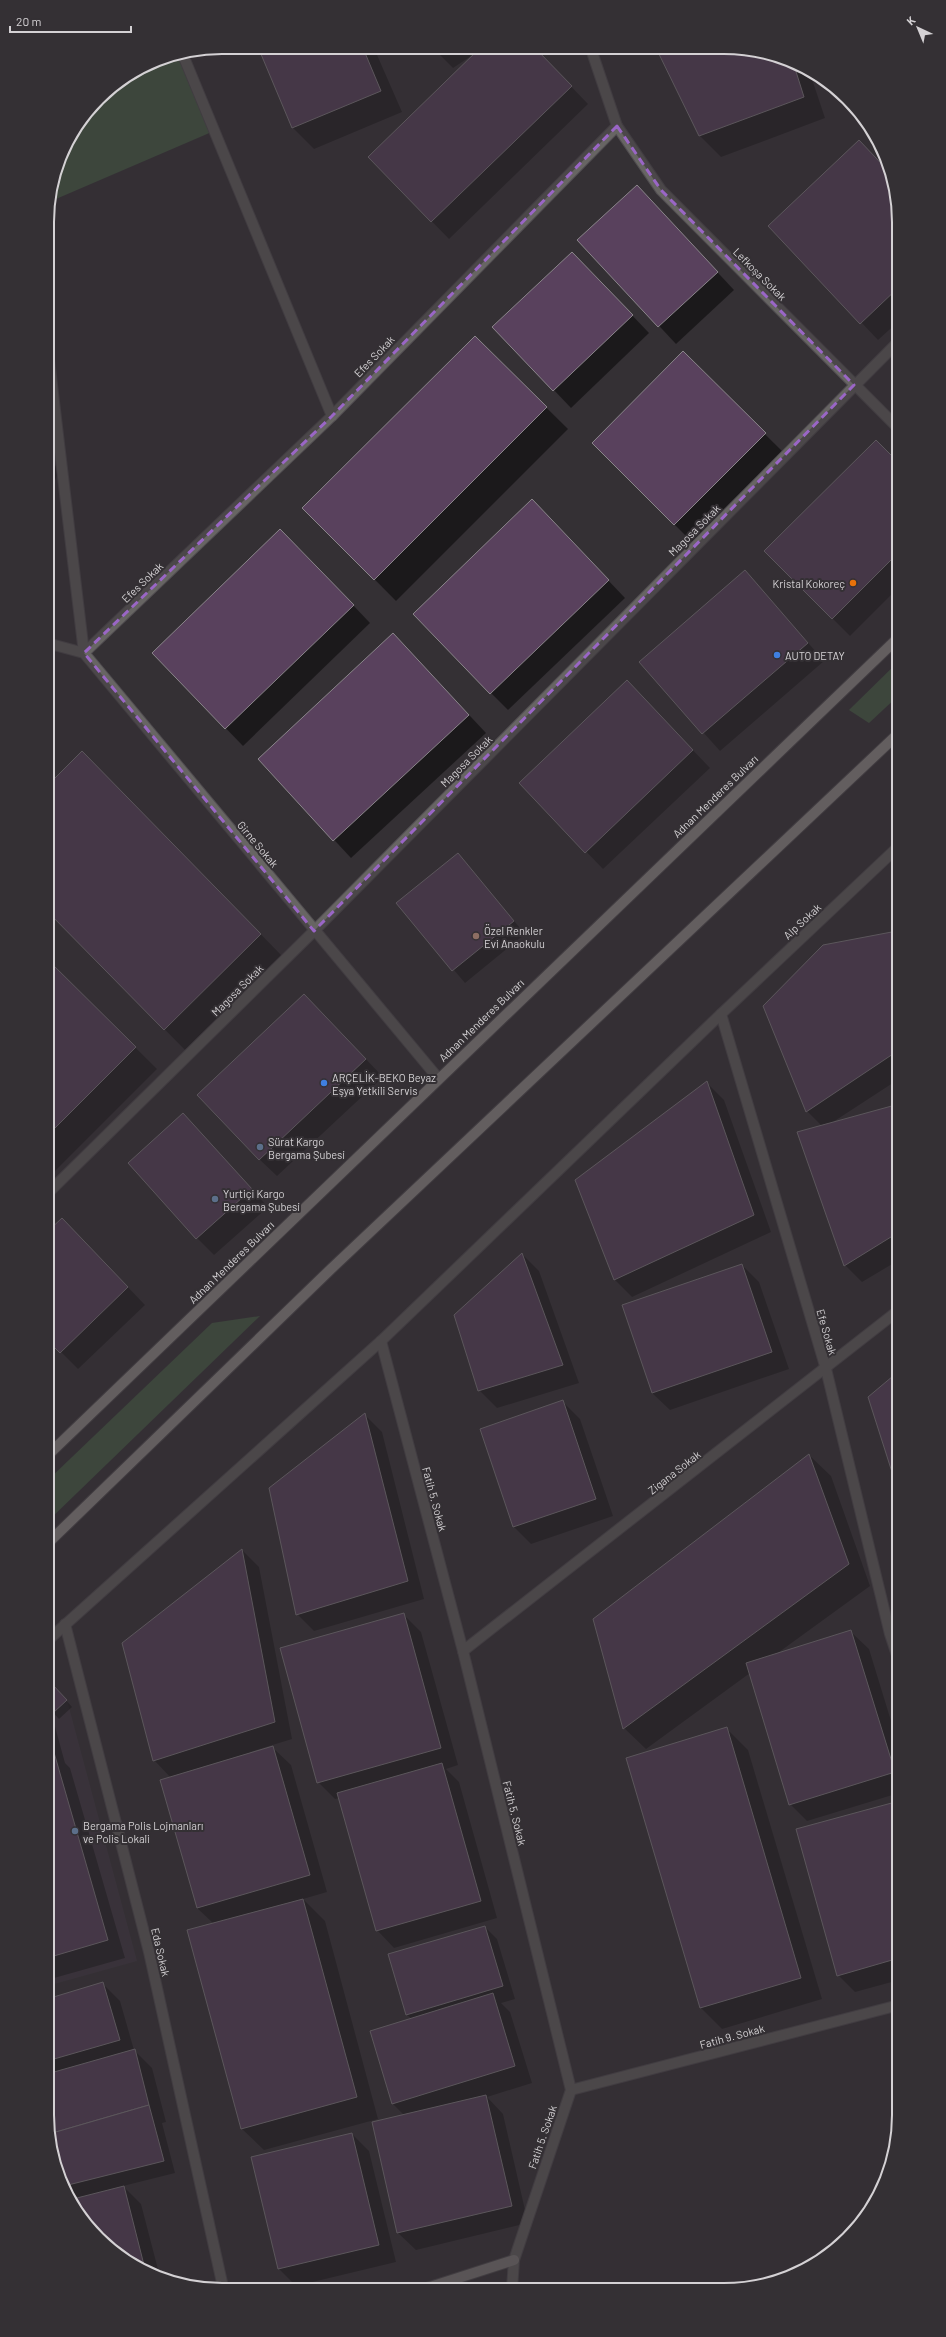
<svg xmlns="http://www.w3.org/2000/svg" width="946" height="2337" font-family="Barlow,sans-serif">
<rect width="100%" height="100%" fill="#343034"/>
<polygon fill="#3f3741" points="52,1684 67,1700 137,1961 47,1986 47,1689"/>
<g fill="#476246">
<polygon points="183,55 214,131 49,202 65,144 106,90 155,60"/>
<polygon points="899,661 899,695 869,723 849,710"/>
<polygon points="260,1316 47,1522 47,1481 212,1323"/>
</g>
<g fill="#0007">
<polygon points="259,47 374,48 402,112 314,149 293,128"/>
<polygon points="433,48 535,49 588,104 449,239 369,157 477,52 453,68"/>
<polygon points="658,50 758,50 802,65 809,70 825,118 721,157 700,136"/>
<polygon points="876,159 893,177 899,222 899,321 878,340 770,226"/>
<polygon points="637,186 734,290 676,344 579,240"/>
<polygon points="589,270 649,333 571,408 494,327"/>
<polygon points="475,337 568,429 396,601 304,508"/>
<polygon points="683,353 782,451 692,542 593,443"/>
<polygon points="47,458 59,469 47,504"/>
<polygon points="899,464 899,587 850,636 765,551"/>
<polygon points="549,518 625,598 508,710 491,693"/>
<polygon points="298,547 370,623 243,746 153,653"/>
<polygon points="745,571 824,661 720,751 640,662"/>
<polygon points="393,634 486,733 351,858 259,759"/>
<polygon points="644,699 710,768 603,869 520,783"/>
<polygon points="104,774 282,956 186,1051 47,910"/>
<polygon points="458,854 525,934 465,983 397,903"/>
<polygon points="899,878 899,886 897,880"/>
<polygon points="897,932 899,934 899,1079 833,1122 899,1105 899,1260 862,1282 845,1265 822,1126 807,1111"/>
<polygon points="47,960 157,1069 47,1179"/>
<polygon points="321,1012 383,1077 277,1176 259,1159"/>
<polygon points="707,1083 724,1100 771,1232 632,1297 615,1280 576,1180"/>
<polygon points="183,1115 268,1207 214,1255 197,1238"/>
<polygon points="79,1236 145,1305 78,1369 47,1338"/>
<polygon points="522,1254 539,1271 579,1383 497,1408 479,1390"/>
<polygon points="742,1265 759,1282 789,1369 670,1410 652,1393"/>
<polygon points="563,1402 580,1419 613,1516 531,1544 514,1527 481,1429"/>
<polygon points="364,1414 382,1432 424,1599 314,1631 297,1614"/>
<polygon points="809,1455 831,1476 870,1586 775,1655 851,1632 869,1649 899,1747 899,1793 807,1821 790,1804 750,1673 646,1749 624,1728"/>
<polygon points="242,1550 259,1567 292,1739 250,1752 250,1754 273,1748 291,1765 327,1892 303,1899 325,1921 378,2119 264,2150 242,2129 188,1931 214,1924 197,1908 171,1778 154,1760 123,1643"/>
<polygon points="403,1614 421,1632 458,1765 446,1769 459,1782 497,1918 394,1948 377,1930 339,1798 335,1799 318,1782"/>
<polygon points="58,1691 72,1707 59,1719 47,1706"/>
<polygon points="47,1716 54,1723 65,1763 70,1768 125,1958 47,1980"/>
<polygon points="727,1729 748,1750 822,1999 722,2029 701,2008"/>
<polygon points="899,1802 899,1980 855,1992 838,1975"/>
<polygon points="485,1927 497,1939 515,1999 501,2003 510,2012 532,2083 487,2097 503,2114 528,2223 416,2250 398,2233 405,2116 393,2104 412,2019 407,2015"/>
<polygon points="102,1983 120,2001 134,2050 152,2068 166,2122 162,2123 175,2173 123,2186 141,2204 160,2277 144,2272 98,2239 70,2202 53,2160 47,2115 47,2000"/>
<polygon points="352,2134 369,2151 396,2262 296,2286 279,2269"/>
</g>
<g fill="#59415d" stroke="#8a858a">
<polygon points="258,47 363,48 381,91 292,128"/>
<polygon points="479,49 536,49 572,86 431,222 368,157"/>
<polygon points="657,50 758,50 793,62 804,97 699,136"/>
<polygon points="859,140 893,176 899,222 899,287 860,324 768,226"/>
<polygon points="637,185 718,272 658,327 577,240"/>
<polygon points="572,252 633,315 553,391 492,327"/>
<polygon points="475,336 547,407 374,580 302,508"/>
<polygon points="683,351 766,433 674,525 592,443"/>
<polygon points="876,440 899,463 899,552 832,619 764,551"/>
<polygon points="532,499 609,580 490,694 413,614"/>
<polygon points="280,529 354,605 225,729 152,653"/>
<polygon points="745,570 808,643 702,734 639,662"/>
<polygon points="393,633 469,715 333,841 258,759"/>
<polygon points="627,680 693,750 585,853 519,783"/>
<polygon points="82,751 261,934 164,1030 47,911 47,786"/>
<polygon points="458,853 514,921 452,971 396,903"/>
<polygon points="897,931 899,940 899,1050 806,1112 763,1006 823,945"/>
<polygon points="47,959 136,1047 47,1136"/>
<polygon points="304,994 366,1059 259,1160 197,1095"/>
<polygon points="707,1081 754,1215 614,1280 575,1180"/>
<polygon points="899,1104 899,1232 844,1266 797,1132"/>
<polygon points="183,1113 252,1189 196,1239 128,1163"/>
<polygon points="62,1218 128,1287 60,1353 47,1340 47,1232"/>
<polygon points="522,1253 563,1365 478,1391 454,1315"/>
<polygon points="742,1264 772,1352 652,1393 622,1305"/>
<polygon points="899,1371 899,1494 868,1397"/>
<polygon points="563,1400 596,1499 513,1527 480,1429"/>
<polygon points="365,1413 408,1581 296,1615 269,1488"/>
<polygon points="809,1454 849,1564 623,1729 593,1619"/>
<polygon points="242,1549 275,1722 153,1761 122,1643"/>
<polygon points="404,1613 441,1748 317,1783 280,1648"/>
<polygon points="851,1630 895,1772 789,1805 746,1663"/>
<polygon points="52,1684 67,1700 53,1713 47,1707 47,1689"/>
<polygon points="727,1727 801,1978 700,2008 626,1758"/>
<polygon points="47,1728 53,1749 47,1755"/>
<polygon points="273,1746 310,1875 197,1908 160,1780"/>
<polygon points="53,1749 108,1940 47,1958 47,1755"/>
<polygon points="442,1763 481,1901 376,1931 337,1793"/>
<polygon points="899,1801 899,1958 837,1976 796,1829"/>
<polygon points="303,1899 357,2097 241,2129 187,1930"/>
<polygon points="485,1926 503,1986 406,2015 388,1954"/>
<polygon points="103,1982 120,2040 47,2061 47,1999"/>
<polygon points="493,1993 515,2066 392,2104 370,2031"/>
<polygon points="135,2049 149,2105 49,2134 47,2115 47,2074"/>
<polygon points="486,2095 512,2206 397,2233 372,2122"/>
<polygon points="149,2105 164,2161 64,2186 53,2160 49,2134"/>
<polygon points="352,2133 379,2245 278,2269 251,2157"/>
<polygon points="124,2186 146,2273 98,2239 69,2200"/>
</g>
<g fill="none" stroke-linecap="round" stroke-linejoin="round">
<g stroke="#514d51" stroke-width="12">
<g id="street">
<polyline points="591,49 617,126 661,190 899,429"/>
<polyline points="183,55 332,416"/>
<polyline points="47,343 84,653"/>
<polyline points="47,643 84,653 438,1078"/>
<polyline points="84,653 332,416 617,126"/>
<polyline points="721,1014 826,1369 890,1634 899,1661"/>
<polyline points="47,1194 314,931 899,341"/>
<polyline points="381,1341 463,1651 571,2090 514,2260 512,2289"/>
<polyline points="65,1624 149,1952 223,2287"/>
<polyline points="47,1641 381,1341 721,1014 899,846"/>
<polyline points="463,1651 899,1310"/>
<polyline points="571,2090 899,2005"/>
</g>
</g>
<g stroke="#514d51" stroke-width="12">
<polyline id="secondary" points="427,2288 514,2260"/>
</g>
<g stroke="#514d51" stroke-width="12">
<g id="primary">
<polyline points="47,1456 899,637"/>
<polyline points="47,1544 332,1268 899,733"/>
</g>
</g>
<use href="#street" stroke="#676563" stroke-width="10"/>
<use href="#secondary" stroke="#85827e" stroke-width="10"/>
<use href="#primary" stroke="#9c9893" stroke-width="10"/>
</g>
<path d="M0 0H946V2337H0ZM617 126 661 190 854 385 314 931 84 653 332 416Z" fill="#343034" fill-opacity=".55" fill-rule="evenodd"/>
<path fill="none" stroke="#9a66c6" stroke-width="3" stroke-dasharray="8 5" stroke-linejoin="round" d="M617 126 661 190 854 385 314 931 84 653 332 416Z"/>
<circle fill="#e8710a" stroke="#343034" stroke-width="1.5" cx="853" cy="583" r="4"/>
<g fill="#3f7fe0" stroke="#343034" stroke-width="1.5">
<circle cx="777" cy="655" r="4"/>
<circle cx="324" cy="1083" r="4"/>
</g>
<circle fill="#8d6e63" stroke="#343034" stroke-width="1.5" cx="476" cy="936" r="4"/>
<g fill="#5c6f8a" stroke="#343034" stroke-width="1.5">
<circle cx="260" cy="1147" r="4"/>
<circle cx="215" cy="1199" r="4"/>
<circle cx="75" cy="1831" r="4"/>
</g>
<g text-anchor="middle" dominant-baseline="central" stroke-width="4" stroke-linejoin="round" paint-order="stroke">
<g font-size="11" fill="#d4d1d4" stroke="#343034">
<text transform="translate(760 274) rotate(45)">Lefkoşa Sokak</text>
<text transform="translate(374 356) rotate(-46)">Efes Sokak</text>
<text transform="translate(694 530) rotate(-45)">Magosa Sokak</text>
<text transform="translate(142 582) rotate(-44)">Efes Sokak</text>
<text transform="translate(466 761) rotate(-45)">Magosa Sokak</text>
<text transform="translate(715 796) rotate(-44)">Adnan Menderes Bulvarı</text>
<text transform="translate(258 844) rotate(50)">Girne Sokak</text>
<text transform="translate(802 921) rotate(-43)">Alp Sokak</text>
<text transform="translate(237 990) rotate(-45)">Magosa Sokak</text>
<text transform="translate(481 1020) rotate(-44)">Adnan Menderes Bulvarı</text>
<text transform="translate(231 1262) rotate(-44)">Adnan Menderes Bulvarı</text>
<text transform="translate(827 1332) rotate(74)">Efe Sokak</text>
<text transform="translate(674 1472) rotate(-38)">Zigana Sokak</text>
<text transform="translate(435 1499) rotate(75)">Fatih 5. Sokak</text>
<text transform="translate(515 1813) rotate(76)">Fatih 5. Sokak</text>
<text transform="translate(161 1952) rotate(77)">Eda Sokak</text>
<text transform="translate(732 2036) rotate(-15)">Fatih 9. Sokak</text>
<text transform="translate(542 2137) rotate(-71)">Fatih 5. Sokak</text>
</g>
<g font-size="11" fill="#d4d1d4" stroke="#343034" text-anchor="start">
<text x="845" y="583" text-anchor="end">Kristal Kokoreç</text>
<text x="785" y="655">AUTO DETAY</text>
<text x="484" y="930">Özel Renkler<tspan x="484" dy="13">Evi Anaokulu</tspan></text>
<text x="332" y="1077">ARÇELİK-BEKO Beyaz<tspan x="332" dy="13">Eşya Yetkili Servis</tspan></text>
<text x="268" y="1141">Sürat Kargo<tspan x="268" dy="13">Bergama Şubesi</tspan></text>
<text x="223" y="1193">Yurtiçi Kargo<tspan x="223" dy="13">Bergama Şubesi</tspan></text>
<text x="83" y="1825">Bergama Polis Lojmanları<tspan x="83" dy="13">ve Polis Lokali</tspan></text>
</g>
</g>
<path d="M0 0H946V2337H0ZM222 54H724A168 168 0 0 1 892 222V2115A168 168 0 0 1 724 2283H222A168 168 0 0 1 54 2115V222A168 168 0 0 1 222 54Z" fill="#343034" fill-rule="evenodd"/>
<path fill="none" stroke="#d4d1d4" stroke-width="2" d="M222 54H724A168 168 0 0 1 892 222V2115A168 168 0 0 1 724 2283H222A168 168 0 0 1 54 2115V222A168 168 0 0 1 222 54Z"/>
<g transform="translate(918 28) rotate(316)" stroke="#343034" stroke-width="3" paint-order="stroke">
<path d="M0-3L7 15L0 10L-7 15Z" fill="#d4d1d4"/>
<text y="-6" font-size="11" font-weight="bold" text-anchor="middle" fill="#d4d1d4">K</text>
</g>
<path d="M10 26v6h121v-6" fill="none" stroke="#d4d1d4" stroke-width="2"/>
<text x="16" y="26" font-size="12" fill="#d4d1d4" stroke="#343034" stroke-width="3" paint-order="stroke">20 m</text>
</svg>
